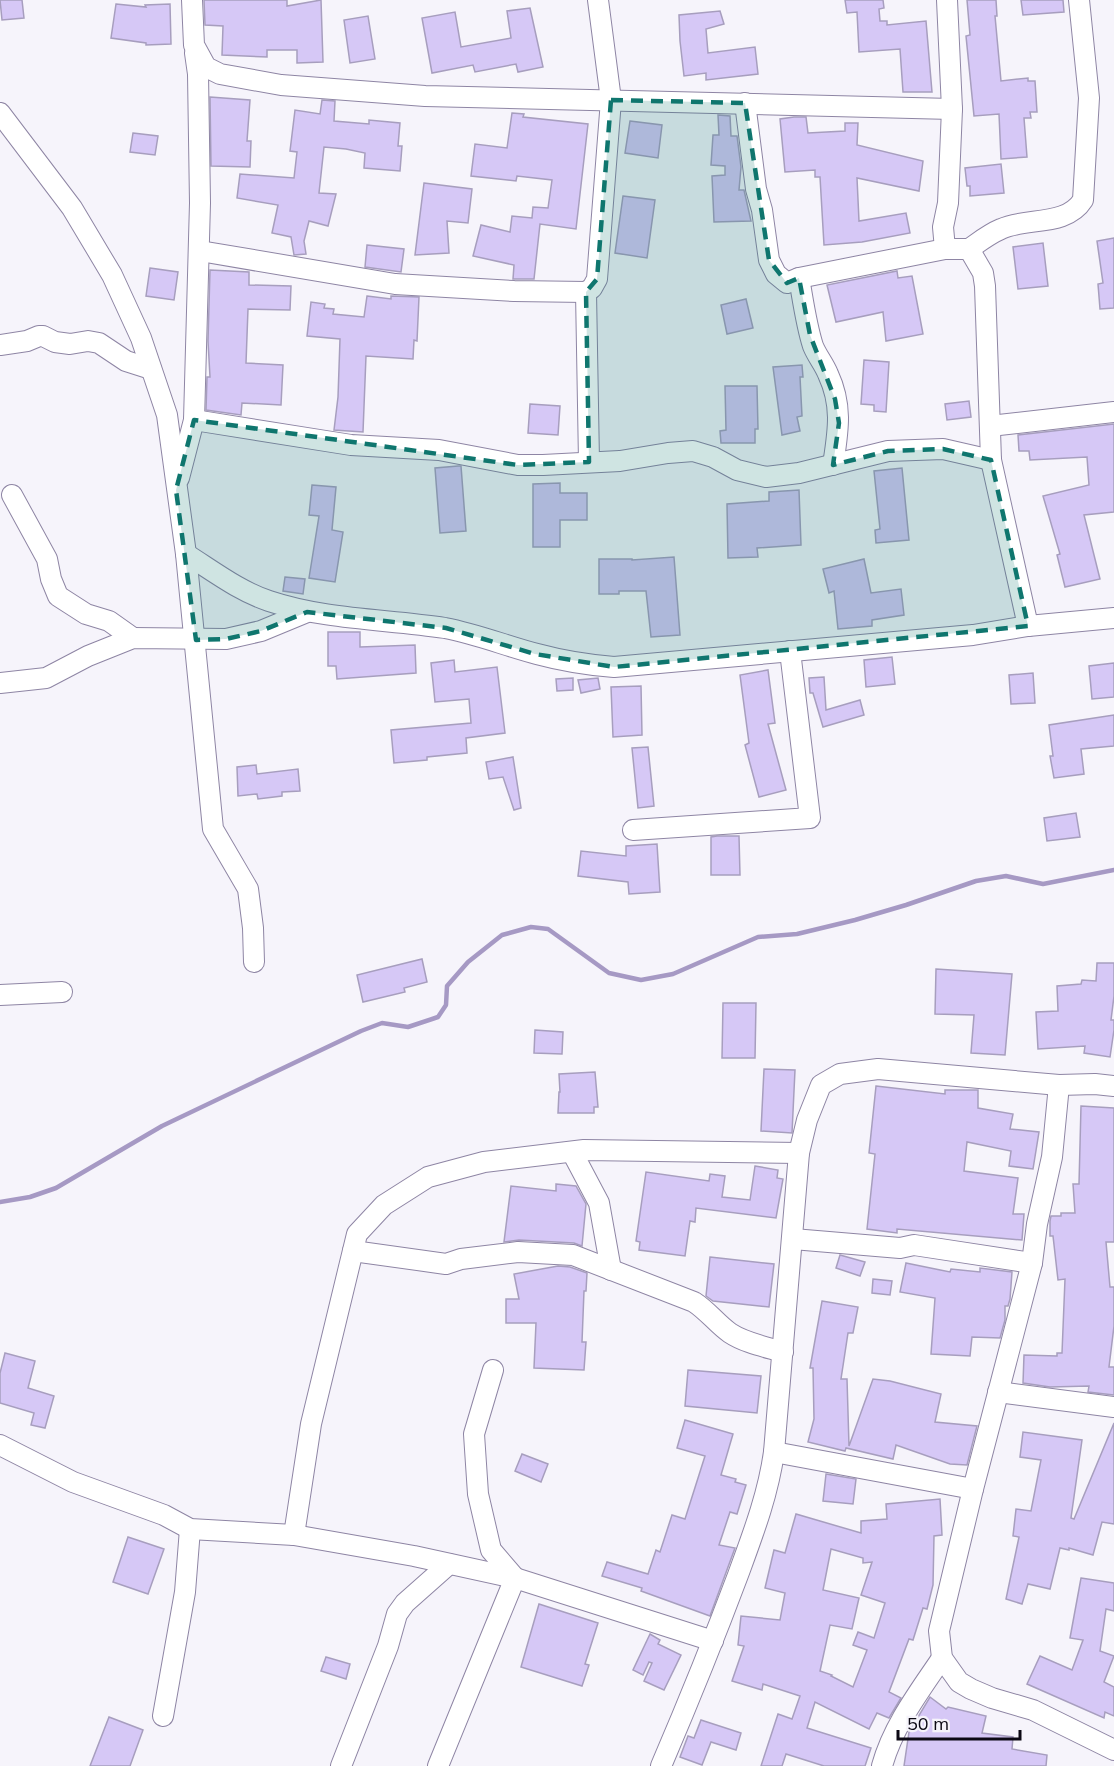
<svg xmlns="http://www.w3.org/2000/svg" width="1114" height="1766" font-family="Mulish,sans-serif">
<rect width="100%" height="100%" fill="#f6f4fb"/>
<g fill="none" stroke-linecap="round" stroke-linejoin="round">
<polyline stroke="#a699c4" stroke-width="4.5" points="0,1202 30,1197 56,1188 162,1126 361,1031 382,1023 408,1027 438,1017 446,1005 447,986 468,962 502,935 531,927 548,929 609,973 641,980 673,974 758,937 797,934 855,920 906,905 976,881 1006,876 1043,884 1114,870"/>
</g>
<g fill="#d6c8f6" stroke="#a79ebe" stroke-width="1.5" fill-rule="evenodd">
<polygon points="0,0 22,0 24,18 2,20"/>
<polygon points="204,0 287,0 287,6 321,0 323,62 297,63 297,50 267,50 267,57 222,55 223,26 205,25"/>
<polygon points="845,0 883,0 884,8 879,9 880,21 887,21 887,25 926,21 932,92 903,92 900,49 859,52 857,12 847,13"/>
<polygon points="967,0 996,0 997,16 995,16 1001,81 1028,78 1028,81 1035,81 1037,112 1030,112 1031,118 1024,118 1027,157 1001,159 999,114 974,116 966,36 970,35"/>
<polygon points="1021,0 1063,0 1064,12 1023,15"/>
<polygon points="116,4 146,7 145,5 170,4 171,44 146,45 146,43 111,38"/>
<polygon points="530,8 543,67 518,72 516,64 475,72 473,65 432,73 422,18 455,12 461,47 511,38 507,11"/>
<polygon points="720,11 724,24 706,29 708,53 755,47 758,74 706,80 706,73 684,76 680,41 679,15"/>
<polygon points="368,16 375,59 350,63 344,20"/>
<polygon points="210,97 250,100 247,141 251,141 250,167 211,166"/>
<polygon points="322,100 335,101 334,121 369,124 369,120 400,123 398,146 402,146 400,171 364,168 365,153 346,149 324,147 319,193 336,194 328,226 309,221 304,241 306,254 294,255 291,237 272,233 278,205 237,198 240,174 294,178 297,152 290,151 295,110 320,114"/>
<polygon points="512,113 524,114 523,117 588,124 576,229 540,224 534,279 513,279 514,265 473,256 481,225 510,232 512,216 532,218 533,207 548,208 552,180 517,176 516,181 471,176 475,144 507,148"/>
<polygon points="718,115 730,116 731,136 737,136 741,167 739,190 744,190 751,221 714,222 712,176 725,175 725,166 711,165 713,135 719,135"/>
<polygon points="794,117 806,117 808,133 845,131 845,123 858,123 857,145 923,161 919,191 857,178 859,221 906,213 910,233 862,242 824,245 820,177 815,177 815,170 785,172 780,119"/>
<polygon points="630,121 662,125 658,158 625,153"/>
<polygon points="133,133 158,136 155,155 130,152"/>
<polygon points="1001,164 1004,193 970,196 970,186 967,186 965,168"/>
<polygon points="424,183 472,189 468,223 447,221 449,253 415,255"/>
<polygon points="623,196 655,200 647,258 615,253"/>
<polygon points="1114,238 1114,308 1100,309 1098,284 1103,283 1097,241"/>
<polygon points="1043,243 1048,286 1018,289 1013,247"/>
<polygon points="367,245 404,249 401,272 365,267"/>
<polygon points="150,268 178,272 174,300 146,296"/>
<polygon points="210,270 249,272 249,285 291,286 290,310 248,309 246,363 283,365 281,405 242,403 241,415 206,410 207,377 210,377 208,341"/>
<polygon points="897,271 898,278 912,276 923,334 886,341 883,312 836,322 827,285"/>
<polygon points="367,296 391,299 391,296 419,297 417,341 414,340 413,359 366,356 363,432 334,430 338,397 340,339 307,336 311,302 325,304 324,308 334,309 333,314 364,317"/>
<polygon points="746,299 753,328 727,334 721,305"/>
<polygon points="864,360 889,362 886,412 874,411 874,405 861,404"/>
<polygon points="802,365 803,377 800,377 802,416 797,417 800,431 782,435 773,367"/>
<polygon points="725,386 757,386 758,429 755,429 755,443 721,443 720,431 726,430"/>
<polygon points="969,401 971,417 947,420 945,404"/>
<polygon points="530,404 560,406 558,435 528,433"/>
<polygon points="1114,424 1114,512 1084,515 1100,579 1065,587 1057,555 1060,554 1043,496 1089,485 1087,457 1030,460 1029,451 1019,451 1018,435"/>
<polygon points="458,466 461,466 466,531 440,533 435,468"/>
<polygon points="902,468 909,540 876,543 875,530 880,529 874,471"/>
<polygon points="560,483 560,493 587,493 587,520 560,520 560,547 533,547 533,484"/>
<polygon points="312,485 336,487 332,530 343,532 335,582 309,578 319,516 309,515"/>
<polygon points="799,490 801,545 757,548 758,557 728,558 727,504 769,501 769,492"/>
<polygon points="674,557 680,635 651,637 646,591 619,591 619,594 599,594 599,559 632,559 632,560"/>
<polygon points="864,559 871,593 901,589 904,615 872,620 872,626 838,629 834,591 829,593 823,569"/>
<polygon points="285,577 305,579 303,594 283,591"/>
<polygon points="328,632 360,632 360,647 415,645 416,673 337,679 336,666 328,666"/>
<polygon points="892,657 895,684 866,687 864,660"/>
<polygon points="454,660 455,672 497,667 505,733 466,738 467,753 427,757 427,760 394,763 391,730 471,723 469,699 435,702 431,663"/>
<polygon points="1114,663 1114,697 1092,699 1089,666"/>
<polygon points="768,670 775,723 768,724 786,790 759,797 745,745 749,743 740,675"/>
<polygon points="1033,673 1035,703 1011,704 1009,675"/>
<polygon points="824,677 826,710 860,700 864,715 823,727 813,693 810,693 809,678"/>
<polygon points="573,678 573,690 557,691 556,679"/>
<polygon points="598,678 600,689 581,693 578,680"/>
<polygon points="641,686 642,735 613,737 611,687"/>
<polygon points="1114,715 1114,746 1081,749 1084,774 1054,778 1050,756 1053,756 1049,725"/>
<polygon points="648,747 654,806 638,808 632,748"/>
<polygon points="513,757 521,808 514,810 503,777 489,779 486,762"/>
<polygon points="256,765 257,774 298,769 300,791 282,792 282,796 258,799 257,794 238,796 237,767"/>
<polygon points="1076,813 1080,837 1047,841 1044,818"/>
<polygon points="717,836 739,836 740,875 711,875 711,837"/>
<polygon points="657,844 660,892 629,894 628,882 578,876 581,851 626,856 626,846"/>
<polygon points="422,959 427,982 404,988 405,992 363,1002 357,975"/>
<polygon points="1097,963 1114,963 1114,996 1111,1020 1114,1020 1114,1030 1110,1057 1084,1053 1085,1046 1038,1049 1036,1012 1058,1011 1057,986 1081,984 1082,980 1096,981"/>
<polygon points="936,969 1012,974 1005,1055 971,1053 974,1015 935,1014"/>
<polygon points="723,1003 756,1003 755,1058 722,1058"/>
<polygon points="535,1030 563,1032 562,1054 534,1053"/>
<polygon points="764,1069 795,1070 792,1133 761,1131"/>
<polygon points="595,1072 598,1107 594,1107 594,1113 558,1113 559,1092 560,1092 559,1074"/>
<polygon points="876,1086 945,1094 945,1090 978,1090 978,1108 1013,1114 1010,1129 1039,1132 1033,1169 1009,1166 1011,1151 967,1142 964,1171 1018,1178 1013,1214 1024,1214 1022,1240 897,1229 897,1233 867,1229 875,1154 869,1153"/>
<polygon points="1081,1106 1114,1108 1114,1242 1106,1242 1110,1287 1114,1287 1114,1326 1109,1367 1114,1367 1114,1395 1088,1392 1089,1386 1050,1387 1023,1383 1024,1355 1057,1356 1057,1353 1062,1353 1065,1279 1058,1280 1053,1236 1050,1236 1050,1221 1051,1216 1061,1216 1061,1213 1075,1213 1073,1184 1079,1184"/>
<polygon points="755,1166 778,1170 777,1178 783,1179 776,1218 696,1208 695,1222 690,1221 685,1256 639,1250 640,1242 636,1241 646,1172 709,1181 710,1174 725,1176 722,1197 750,1200"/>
<polygon points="556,1184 576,1186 586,1204 582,1246 574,1243 519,1240 504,1242 511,1186 556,1191"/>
<polygon points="840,1255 865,1262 860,1276 836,1268"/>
<polygon points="710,1257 774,1264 769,1307 713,1301 706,1296"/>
<polygon points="906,1263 950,1272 951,1269 980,1272 980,1268 1012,1272 1010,1299 1008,1306 1005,1306 1005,1320 1000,1338 972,1337 970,1356 931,1354 935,1298 900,1292"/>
<polygon points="558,1266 570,1267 587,1273 586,1291 584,1291 582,1342 586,1342 584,1370 534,1368 536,1323 506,1323 506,1299 519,1299 514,1274"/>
<polygon points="873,1279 892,1281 890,1295 872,1293"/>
<polygon points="822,1301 858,1307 853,1333 848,1333 841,1379 847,1379 849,1446 873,1379 890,1381 941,1394 935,1422 977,1426 967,1465 950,1464 896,1445 893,1459 846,1448 845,1451 808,1442 814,1419 813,1368 810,1368"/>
<polygon points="5,1353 35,1361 28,1388 54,1396 45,1428 31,1425 34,1413 0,1403 0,1373"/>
<polygon points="688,1370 761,1376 757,1413 685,1406"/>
<polygon points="685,1420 733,1434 721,1475 736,1479 735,1482 746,1485 737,1514 730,1512 719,1545 735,1548 710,1616 641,1591 642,1588 602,1576 607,1562 648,1574 656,1550 660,1552 672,1515 685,1519 705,1456 677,1448"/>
<polygon points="1114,1423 1114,1524 1102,1522 1093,1555 1069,1548 1069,1550 1060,1548 1050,1589 1028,1584 1022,1604 1006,1599 1019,1537 1013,1536 1016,1509 1031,1511 1041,1460 1020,1457 1023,1432 1082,1440 1071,1518 1074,1519"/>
<polygon points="522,1454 548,1464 541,1482 515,1471"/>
<polygon points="826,1474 856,1479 853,1504 823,1501"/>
<path d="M940 1499 942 1535 934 1536 933 1585 927 1609 923 1608 913 1640 909 1639 889 1692 901 1698 889 1718 877 1713 869 1729 815 1702 807 1728 871 1748 865 1766H824L786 1754 782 1766H761L778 1714 792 1719 800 1696 763 1684 762 1690 732 1681 744 1646 738 1645 741 1616 780 1620 785 1593 765 1588 774 1550 785 1553 796 1514 861 1533V1521L887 1519 886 1504ZM831 1549 863 1558V1563L872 1562 861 1595 885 1603 874 1638 858 1632 853 1645 867 1650 853 1687 831 1676 832 1675 820 1671 830 1625 852 1629 859 1598 823 1590Z"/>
<polygon points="128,1537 164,1549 148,1594 113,1582"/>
<polygon points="1081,1578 1114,1583 1114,1611 1106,1609 1100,1651 1114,1656 1104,1682 1114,1687 1114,1716 1105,1712 1104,1718 1027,1684 1040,1656 1072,1670 1083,1640 1070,1638"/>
<polygon points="539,1604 598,1623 585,1664 589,1665 582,1686 521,1667"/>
<polygon points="650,1634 660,1640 658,1644 681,1655 664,1690 644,1681 652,1663 649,1662 643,1675 633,1670"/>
<polygon points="326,1657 350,1664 346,1679 321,1671"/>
<polygon points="930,1697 946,1709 948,1707 986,1716 982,1733 1013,1737 1012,1749 1047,1755 1046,1766 904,1766 909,1732"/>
<polygon points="109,1717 143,1730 130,1766 90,1766"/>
<polygon points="701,1720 741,1733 736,1750 711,1742 702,1765 680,1757 688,1736 694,1738"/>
</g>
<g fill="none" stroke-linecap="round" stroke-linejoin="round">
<g stroke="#8e85a4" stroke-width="22">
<g id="street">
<polyline points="192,0 194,45 206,67 220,74 281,85 425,96 952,109"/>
<polyline points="947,0 952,109 948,203 943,227 945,249 969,249 983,273 985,286 991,460 1028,626"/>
<polyline points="745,103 756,189 762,210 769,260 776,274 787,283 799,278 945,249"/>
<polyline points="0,113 72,208 112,275 141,338 167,415 186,554 213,829 248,889 253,928 254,962"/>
<path d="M969 249C979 242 989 234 1001 229 1027 217 1066 227 1083 200L1089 98 1079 0"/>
<polyline points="200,251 395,284 514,291 586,292 592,288 597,279 611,100 598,0"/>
<path d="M799 278C803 300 806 324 813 346 817 356 824 364 828 374 843 406 838 432 833 465"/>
<polyline points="586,292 589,462"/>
<polyline points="0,345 27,341 39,336 43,336 55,342 70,344 88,341 99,343 126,361 151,369"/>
<polyline points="194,420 351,445 439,450 518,465 543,465 620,461 668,453 693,451 713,457 737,470 766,477 799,473 888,451 943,449 991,460"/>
<polyline points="990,426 1114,412"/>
<polyline points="179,478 194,420 200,203 198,74 195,53"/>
<polyline points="12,495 47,559 51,579 58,596 86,614 109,621 133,638"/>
<path d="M186 554C213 571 239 591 269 601 326 620 387 619 445 628 477 634 506 646 537 654 563 661 588 665 614 667L973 635 1028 626 1114 618"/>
<polyline points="0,683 46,678 88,656 133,638 226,639 261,631 307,612"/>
<polyline points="633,830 810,818 790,651"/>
<polyline points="0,995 62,992"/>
<polyline points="1059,1085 1052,1157 1037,1224 1032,1263 973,1489 939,1631 942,1658 959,1682 971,1689 992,1698 1033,1710 1114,1750"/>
<polyline points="572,1152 599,1203 611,1270"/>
<polyline points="793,1239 900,1248 914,1245 1032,1263"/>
<path d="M353 1251 446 1264 461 1259 518 1252 573 1255 694 1302C708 1311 717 1324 730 1333 745 1343 766 1347 783 1352"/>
<polyline points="998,1392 1114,1407"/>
<polyline points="0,1445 73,1482 164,1515 190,1529 294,1535 414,1556 515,1578 713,1641"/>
<polyline points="774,1452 973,1489"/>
<polyline points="294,1535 311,1424 357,1234 384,1205 428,1177 484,1162 584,1150 799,1153"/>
<polyline points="163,1716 185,1592 190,1529"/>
<polyline points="341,1766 388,1646 397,1614 405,1603 449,1564"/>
<polyline points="438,1766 515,1578 491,1550 478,1494 474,1434 493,1370"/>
<path d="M661 1766C688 1703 714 1639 738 1575 753 1534 768 1495 774 1452L799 1153 807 1120 821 1085 840 1074 878 1069 1059 1085 1095 1084 1114 1086"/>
<path d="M882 1766C893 1726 919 1692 942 1658"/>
</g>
</g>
<use href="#street" stroke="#fff" stroke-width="20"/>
</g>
<path fill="#0f766e" fill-opacity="0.2" stroke="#0f766e" stroke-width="4.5" stroke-dasharray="12 8" stroke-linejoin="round" d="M611 100 745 103 769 260 787 283 799 278 810 335 835 399 839 423 833 465 888 451 943 449 991 460 1028 626 614 667 535 654 446 628 307 612 261 631 226 639 196 640 176 490 194 420 518 465 589 462 586 292 597 279Z"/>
<path d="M898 1730v9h122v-9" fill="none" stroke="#0c0914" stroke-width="3"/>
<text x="907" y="1730" font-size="18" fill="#0c0914" stroke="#f6f4fb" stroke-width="4.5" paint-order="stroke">50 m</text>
</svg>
